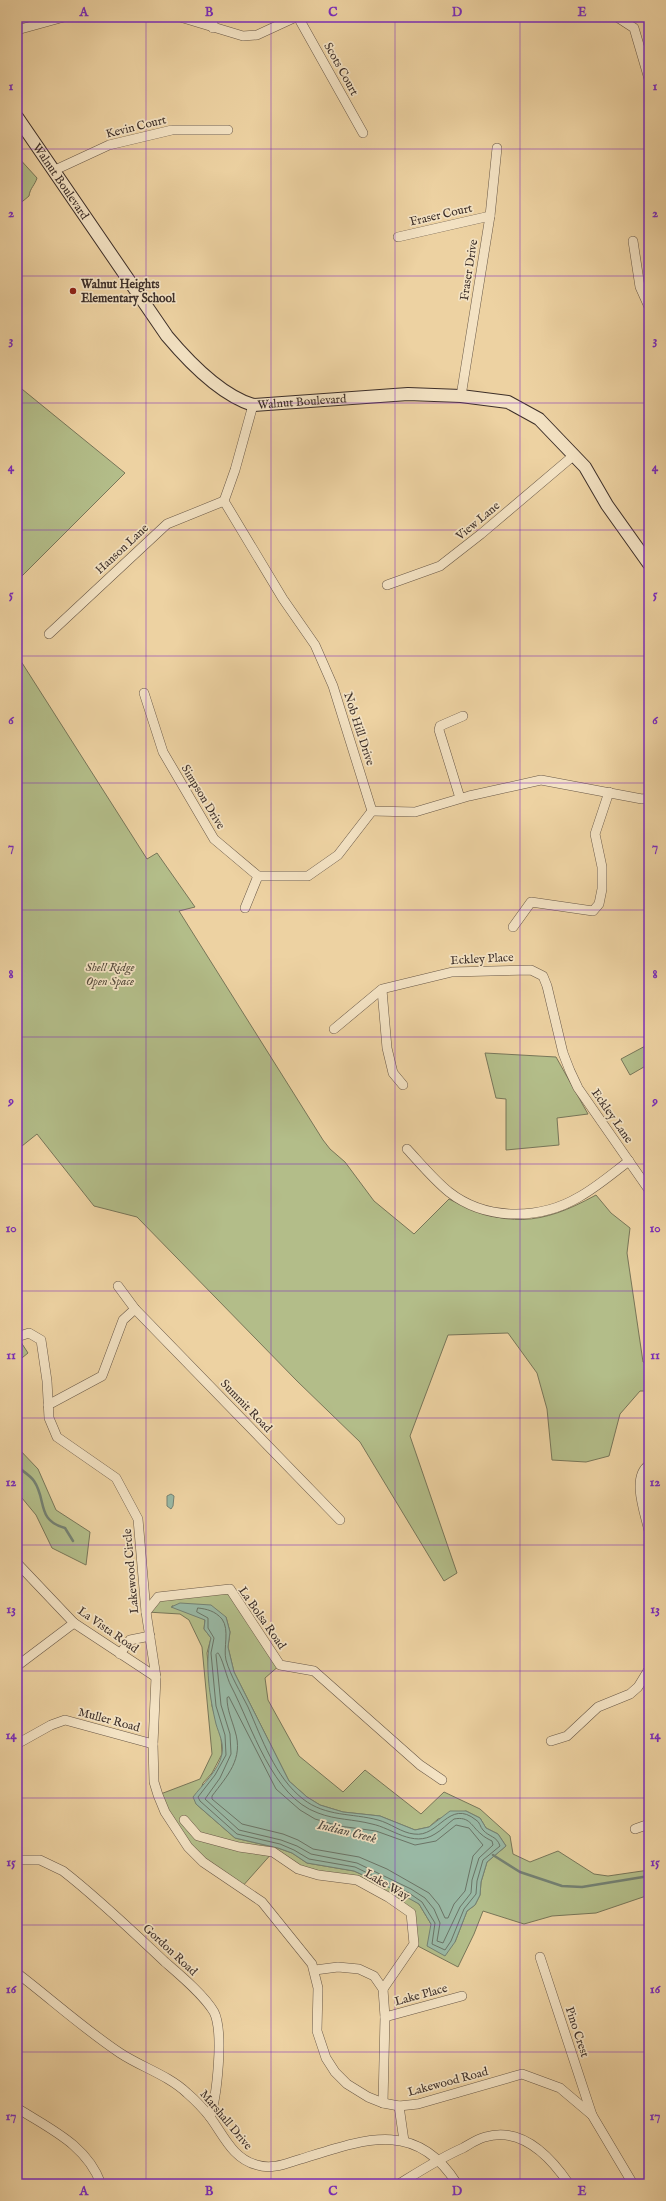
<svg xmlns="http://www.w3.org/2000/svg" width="666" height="2201" font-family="'IM FELL English',serif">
<rect width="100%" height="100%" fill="#edd2a2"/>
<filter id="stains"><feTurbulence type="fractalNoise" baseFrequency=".005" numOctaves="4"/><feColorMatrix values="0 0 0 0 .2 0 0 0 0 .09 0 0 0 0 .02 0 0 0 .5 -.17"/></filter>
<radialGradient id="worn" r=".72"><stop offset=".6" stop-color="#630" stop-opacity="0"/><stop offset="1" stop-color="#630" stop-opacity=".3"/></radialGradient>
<g fill="#b3bd89" stroke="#787659" fill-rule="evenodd">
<path d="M17 156 37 178C35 185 30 188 29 196L17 206Z"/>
<polygon points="17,385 125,473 17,581"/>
<path d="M17 655 147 859 157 853 195 907 179 911 323 1140 330 1149 345 1162 374 1201 414 1234 449 1199C506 1228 540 1226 596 1195L611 1213 630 1228 627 1253 643 1362 649 1363V1391H640L620 1414 609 1456 586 1462 552 1460 547 1409 537 1373 508 1333 448 1335 410 1436 457 1573 444 1581 360 1442 297 1381 137 1217 94 1206 37 1134 17 1150Z"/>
<polygon points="649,1044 649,1064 630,1075 621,1059"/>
<polygon points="485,1053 556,1057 588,1114 557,1118 559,1145 506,1150 506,1099 496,1098"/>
<polygon points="17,1336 28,1353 17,1362"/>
<polygon points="17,1447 38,1469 56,1510 90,1532 86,1565 52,1548 36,1515 17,1492"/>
<path d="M230 1589 280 1665 265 1678 268 1700 299 1756 343 1792 365 1770 421 1814 444 1792 480 1809 510 1836 513 1854 530 1862 558 1851 594 1874 608 1876 649 1870V1895L596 1913 552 1916 524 1924 483 1911 474 1934 458 1967 414 1944 411 1913 357 1880 318 1875 273 1852 241 1888 203 1862 158 1795 200 1779 212 1754 202 1647 189 1620 180 1614 147 1612 158 1597ZM172 1606 226 1617 230 1632 228 1647 234 1672 289 1781 307 1797 320 1805 343 1812 380 1816 415 1830 429 1827 438 1819 466 1811 480 1818 486 1828 498 1834 506 1846 487 1862 481 1882 480 1895 475 1905 467 1911 455 1942 431 1924 419 1904 407 1896 354 1871 307 1863 292 1853 278 1848 235 1838 196 1804 203 1783 212 1773 222 1754 221 1736 212 1706 207 1653 211 1638 204 1629 205 1619Z"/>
</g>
<g fill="#99b8a4" stroke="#748173">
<polygon points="171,1494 174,1496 173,1506 171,1509 167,1506 167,1496"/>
<path d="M180 1603 211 1605 226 1617 230 1632 228 1647 234 1672 289 1781 307 1797 320 1805 343 1812 380 1816 415 1830 429 1827 450 1811H466L480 1818 486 1828 498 1834 506 1846 487 1862 481 1882 480 1895 475 1905 467 1911 455 1942 445 1956 427 1946 431 1924 419 1904 381 1883 354 1871 307 1863 292 1853 278 1848 235 1838 196 1804 193 1797C202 1785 219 1770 222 1754 224 1743 219 1734 216 1724 210 1699 204 1663 211 1638L204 1629 205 1620 171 1607Z"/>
</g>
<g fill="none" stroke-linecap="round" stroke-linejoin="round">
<g stroke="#6b7466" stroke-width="1">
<path d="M198 1608C207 1609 215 1611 222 1619 230 1630 223 1648 226 1660 231 1677 240 1691 248 1707 262 1739 275 1777 303 1799 326 1817 352 1813 378 1820 390 1823 402 1833 414 1834 439 1838 449 1798 476 1820 480 1822 480 1827 483 1830 489 1837 497 1836 500 1846L483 1860 477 1881 476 1894 464 1909 451 1941 445 1950 432 1944 435 1923 422 1902 409 1893 355 1867 309 1859 294 1850 280 1844 237 1834 200 1801 198 1797 215 1775 226 1755 225 1735 216 1706 211 1653 214 1638 208 1628V1618L197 1612Z"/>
<path d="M218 1653C222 1656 227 1679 231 1686 252 1726 272 1797 318 1813 336 1820 353 1819 372 1824 392 1828 413 1848 435 1834 442 1830 447 1824 454 1819 470 1816 471 1826 481 1834 484 1837 488 1839 492 1841L493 1845 479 1858 472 1880 471 1893 460 1907 443 1943 437 1941 440 1923 434 1909 425 1898 411 1889 357 1863 311 1854 297 1846 281 1840 239 1830 205 1799 220 1778 231 1754 230 1734 221 1705 216 1655Z"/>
<path d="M229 1697 276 1789 300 1810 315 1819 339 1826 376 1831 415 1845 436 1841 456 1825 469 1828 483 1845 473 1856 465 1891 454 1904 448 1918H445L439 1905 429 1893 387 1869 359 1857 313 1849 298 1840 283 1834 242 1824 212 1799V1796C227 1776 244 1759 235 1731 232 1720 227 1710 227 1698Z"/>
</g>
<g stroke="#748173" stroke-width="2.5">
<polyline points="642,17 649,21"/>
<path d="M17 1466C22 1471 30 1475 34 1481 47 1500 36 1520 65 1528L73 1541"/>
<polyline points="493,1855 520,1872 562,1886 582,1887 649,1876"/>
</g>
<g stroke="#695847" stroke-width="10">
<g id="street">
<polyline points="180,17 243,36 257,35 296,17"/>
<polyline points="213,17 213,28"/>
<polyline points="298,17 363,133"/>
<polyline points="617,17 634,28 649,79"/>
<polyline points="17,30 64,17"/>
<polyline points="55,170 109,145 172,130 228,130"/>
<polyline points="398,237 490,216"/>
<polyline points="633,241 640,287 649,307"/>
<polyline points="461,396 490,216 497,148"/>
<polyline points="253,405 235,470 224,501 283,599 315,645 333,686 372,811 415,812 469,796 541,780 642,799 649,798"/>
<polyline points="387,585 440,566 481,534 573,456"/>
<polyline points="49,634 167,524 224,501"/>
<polyline points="144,693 163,752 214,839 258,876 308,876 338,855 372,811"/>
<polyline points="460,798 439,730 440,726 463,716"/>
<polyline points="245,908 258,876"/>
<polyline points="513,927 531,902 593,911 599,904 602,889 602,867 595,834 609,792"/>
<polyline points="382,990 387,1048 393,1073 403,1085"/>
<polyline points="334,1029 382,989 452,972 531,970 543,976 547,986 563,1053 570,1071 578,1088 649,1190"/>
<path d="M407 1149C420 1163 434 1180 449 1192 486 1221 540 1220 579 1197 597 1187 613 1173 629 1161"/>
<polyline points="118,1286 135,1309 340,1520"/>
<polyline points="17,1337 29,1333 41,1340 47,1381 49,1418 57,1437 116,1478 138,1519 146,1612 156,1677 153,1744 154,1782 158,1795 165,1812 188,1847 203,1862 262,1902 312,1964 318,1988 317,2031 326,2058 335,2072 347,2084 368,2097 383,2103 399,2106 418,2104 522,2074 560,2088 592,2115 633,2184"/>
<polyline points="48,1405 102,1376 123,1320 135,1309"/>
<path d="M649 1465C631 1477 645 1513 649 1531"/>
<polyline points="17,1563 74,1623 156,1677"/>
<polyline points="649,1574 649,1602"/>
<polyline points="146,1612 158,1597 230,1589 280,1665 314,1671 420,1765 442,1780"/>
<polyline points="120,1654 130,1640 150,1636"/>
<polyline points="17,1666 74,1623"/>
<polyline points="551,1741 567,1736 598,1707 630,1694 638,1687 649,1669"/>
<polyline points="17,1744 51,1725 65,1720 153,1744"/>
<polyline points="184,1820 198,1836 239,1847 273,1852 298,1869 318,1875 357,1880 388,1897 411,1913 414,1944 383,1989"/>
<polyline points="635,1829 649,1824"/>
<path d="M17 1860H40L63 1871C99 1899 132 1931 165 1962 180 1975 204 1995 214 2012 224 2032 217 2096 210 2117"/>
<polyline points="540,1957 592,2115"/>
<polyline points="315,1970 338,1967 359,1969 374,1976 383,1989 385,2017 383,2103"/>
<path d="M17 1973C51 1999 84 2029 120 2053 141 2067 168 2075 187 2093 195 2100 203 2108 210 2117 224 2136 233 2159 257 2165 273 2170 287 2163 301 2159 362 2140 416 2118 457 2184"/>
<polyline points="385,2017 462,1996"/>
<polyline points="399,2106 404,2141"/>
<path d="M17 2108C50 2129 87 2145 101 2184"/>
<path d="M399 2184C420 2171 440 2158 463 2148 470 2144 477 2139 485 2137 522 2126 550 2156 569 2184"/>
</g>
</g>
<g stroke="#3d2f29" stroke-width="14">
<g id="secondary">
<path id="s1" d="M17 117 167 336C188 361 221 395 253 405L408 394 461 396 508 402 539 419 585 467 607 505 649 564"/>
</g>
</g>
<use href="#street" stroke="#f3e2c3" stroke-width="9"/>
<use href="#secondary" stroke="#f3e2c3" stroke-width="12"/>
</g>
<path fill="none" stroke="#7b2cbf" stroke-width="1" stroke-opacity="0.55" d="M146 17V2184M271 17V2184M395 17V2184M520 17V2184M17 149H649M17 276H649M17 403H649M17 530H649M17 656H649M17 783H649M17 910H649M17 1037H649M17 1164H649M17 1291H649M17 1418H649M17 1545H649M17 1671H649M17 1798H649M17 1925H649M17 2052H649"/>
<circle fill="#8f2418" stroke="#f3e2c3" stroke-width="1.5" cx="73" cy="291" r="4"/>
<g text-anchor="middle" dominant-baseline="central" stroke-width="3.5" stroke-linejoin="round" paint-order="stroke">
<g font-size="12" fill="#3d2f29" stroke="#f3e2c3">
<text transform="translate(341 69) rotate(61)">Scots Court</text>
<text transform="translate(136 127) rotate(-14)">Kevin Court</text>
<text stroke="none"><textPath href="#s1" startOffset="78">Walnut Boulevard</textPath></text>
<text transform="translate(441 215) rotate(-13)">Fraser Court</text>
<text transform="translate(469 270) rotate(-81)">Fraser Drive</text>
<text stroke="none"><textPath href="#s1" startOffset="426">Walnut Boulevard</textPath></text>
<text transform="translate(478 521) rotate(-40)">View Lane</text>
<text transform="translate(122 549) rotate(-43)">Hanson Lane</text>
<text transform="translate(359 729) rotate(72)">Nob Hill Drive</text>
<text transform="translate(203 797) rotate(59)">Simpson Drive</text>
<text transform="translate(482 959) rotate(-3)">Eckley Place</text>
<text transform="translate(612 1116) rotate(55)">Eckley Lane</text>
<text transform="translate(246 1406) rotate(46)">Summit Road</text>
<text transform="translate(131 1571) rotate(-95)">Lakewood Circle</text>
<text transform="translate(262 1618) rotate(55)">La Bolsa Road</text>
<text transform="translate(108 1630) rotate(35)">La Vista Road</text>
<text transform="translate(109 1720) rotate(15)">Muller Road</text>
<text transform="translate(387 1885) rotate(30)">Lake Way</text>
<text transform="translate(170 1950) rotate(43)">Gordon Road</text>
<text transform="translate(421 1995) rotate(-15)">Lake Place</text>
<text transform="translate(577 2032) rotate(72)">Pino Crest</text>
<text transform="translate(448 2082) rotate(-15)">Lakewood Road</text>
<text transform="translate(226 2120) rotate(50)">Marshall Drive</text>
</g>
<g font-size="12" font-weight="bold" fill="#3d2f29" stroke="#f3e2c3" text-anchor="start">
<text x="81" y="284">Walnut Heights<tspan x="81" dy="14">Elementary School</tspan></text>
</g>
<g font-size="12" font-style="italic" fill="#554b3c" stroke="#f3e2c3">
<text x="110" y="967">Shell Ridge<tspan x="110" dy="14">Open Space</tspan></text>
</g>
<g font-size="13" font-style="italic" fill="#4f4a42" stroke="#f3e2c3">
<text transform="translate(347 1832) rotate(14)">Indian Creek</text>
</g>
</g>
<rect width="666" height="2201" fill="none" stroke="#edd2a2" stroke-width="44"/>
<rect x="22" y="22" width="622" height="2157" fill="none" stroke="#7b2cbf" stroke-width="1.5"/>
<g font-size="13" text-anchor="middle" font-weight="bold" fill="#7b2cbf">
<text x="84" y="16">A</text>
<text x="209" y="16">B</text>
<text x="333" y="16">C</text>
<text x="457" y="16">D</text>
<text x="582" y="16">E</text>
<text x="11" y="90">1</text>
<text x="655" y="90">1</text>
<text x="11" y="217">2</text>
<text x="655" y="217">2</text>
<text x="11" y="344">3</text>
<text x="655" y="344">3</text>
<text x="11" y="471">4</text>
<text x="655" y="471">4</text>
<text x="11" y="598">5</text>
<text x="655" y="598">5</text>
<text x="11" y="724">6</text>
<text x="655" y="724">6</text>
<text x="11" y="851">7</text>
<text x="655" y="851">7</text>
<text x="11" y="978">8</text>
<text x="655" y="978">8</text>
<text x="11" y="1105">9</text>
<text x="655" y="1105">9</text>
<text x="11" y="1232">10</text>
<text x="655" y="1232">10</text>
<text x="11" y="1359">11</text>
<text x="655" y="1359">11</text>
<text x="11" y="1486">12</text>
<text x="655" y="1486">12</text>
<text x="11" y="1613">13</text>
<text x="655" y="1613">13</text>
<text x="11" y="1739">14</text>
<text x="655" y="1739">14</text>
<text x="11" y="1866">15</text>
<text x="655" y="1866">15</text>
<text x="11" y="1993">16</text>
<text x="655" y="1993">16</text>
<text x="11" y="2120">17</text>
<text x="655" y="2120">17</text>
<text x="84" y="2195">A</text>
<text x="209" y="2195">B</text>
<text x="333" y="2195">C</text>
<text x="457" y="2195">D</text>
<text x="582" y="2195">E</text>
</g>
<rect width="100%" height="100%" filter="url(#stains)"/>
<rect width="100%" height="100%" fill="url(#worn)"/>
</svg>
